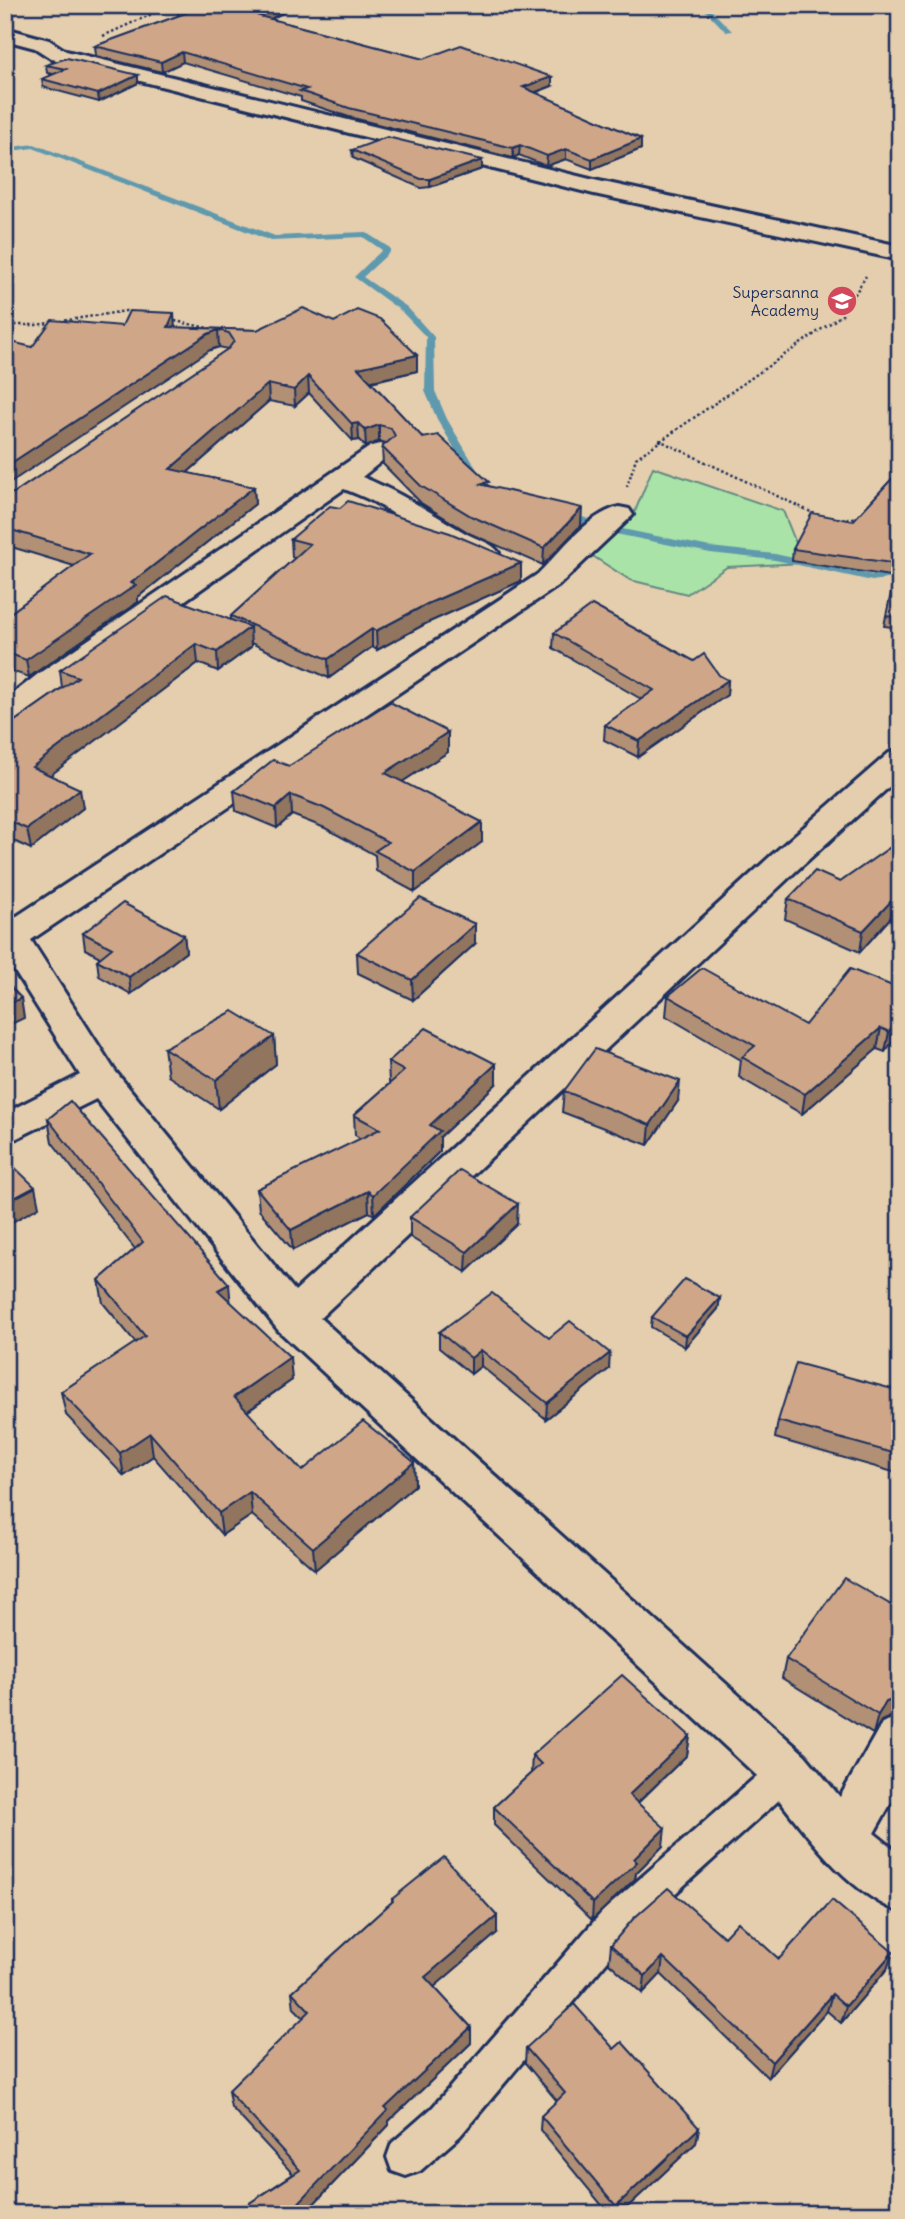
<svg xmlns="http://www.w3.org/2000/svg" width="905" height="2219" font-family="Delius,sans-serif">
<rect width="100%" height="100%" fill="#e5cead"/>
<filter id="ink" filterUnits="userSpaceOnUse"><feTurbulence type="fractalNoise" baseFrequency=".0143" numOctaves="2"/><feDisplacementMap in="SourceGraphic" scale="14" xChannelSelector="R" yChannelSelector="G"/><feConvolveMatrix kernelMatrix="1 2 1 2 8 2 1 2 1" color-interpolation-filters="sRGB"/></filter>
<g filter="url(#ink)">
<polygon fill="#aae3a7" stroke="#628982" stroke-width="2" points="653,467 783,511 804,563 727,567 687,594 630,580 588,553 632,519"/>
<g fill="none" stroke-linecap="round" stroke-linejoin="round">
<g fill="#5f99ae" fill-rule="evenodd">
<polygon points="691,5 708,7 732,31 726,32 704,9"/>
<polygon points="34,144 275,236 365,232 390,248 390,252 363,277 407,307 434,337 435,391 447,419 482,478 481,480 472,478 437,419 425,391 426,337 401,311 354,277 382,250 363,237 271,241 33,148 5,152 5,148"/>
<polygon points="565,510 603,525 710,547 775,554 872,575 900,571 900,577 872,581 775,560 710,553 596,530 561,515 560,513"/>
</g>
<g stroke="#1b2f5e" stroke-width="6">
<polygon id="service" points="787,1755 799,1760 804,1771 799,1782 629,1935 460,2136 420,2171 406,2176 392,2171 387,2157 392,2143 432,2108 603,1911 775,1760"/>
</g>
<g stroke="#1b2f5e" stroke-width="6">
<g id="minor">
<polygon points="5,28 49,40 66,51 594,180 900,246 900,260 594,194 52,59 35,48 5,40"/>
<path d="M380 444 389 446 393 452 362 477C400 492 432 514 467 534 478 540 492 542 499 553L495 559C461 568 405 518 374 502 365 497 354 493 344 489L60 688 16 723 5 725V700L38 674 371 446Z"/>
<path d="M619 507 629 509 633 515 558 586 31 940 115 1071 295 1291 773 854 889 753 900 750V777L797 870 320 1318 805 1755 840 1797 882 1723 900 1716V1787L874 1833 900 1854V1912C844 1890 806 1833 769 1787L278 1330 96 1099 5 1144V1113L80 1075 5 956V919L11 920 538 574C561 551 587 515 619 507Z"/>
</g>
</g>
<g stroke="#1b2f5e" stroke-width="2.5" stroke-dasharray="2.5 2.5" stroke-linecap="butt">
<polyline points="103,36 172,5"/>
<polyline points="170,320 213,329"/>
<polyline points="5,325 36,325 126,311 134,313"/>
<polyline points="659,440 815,514"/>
<polyline points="627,487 636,458 842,315 866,276"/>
<polyline points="837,519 860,517"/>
</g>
<use href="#service" fill="#e5cead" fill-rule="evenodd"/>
<use href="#minor" fill="#e5cead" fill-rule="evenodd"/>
</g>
<g fill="#b29075" stroke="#1b2f5e" stroke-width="2">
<polygon points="297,5 271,19 423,59 552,86 535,93 641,139 641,149 592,169 566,159 546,166 519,155 513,158 349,117 301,101 301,97 183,62 162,72 96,56 95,46 178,16 178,7"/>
<polygon points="46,65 138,75 138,83 99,102 43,87 42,79 53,74 47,73"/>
<polygon points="352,150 482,160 482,169 430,187 421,188 353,158"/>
<polygon points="122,326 257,330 417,371 371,382 423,438 489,486 581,525 543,565 471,534 421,503 383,464 382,447 386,443 379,441 366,447 359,440 353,441 309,393 295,406 269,401 187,473 254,487 255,504 138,597 138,602 29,677 5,669 5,617 74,566 5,545 5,494 14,493 228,349 219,347 210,350 32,347"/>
<polygon points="900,470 900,570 896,577 792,561 793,549 853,521"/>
<polygon points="291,539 521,563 521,581 427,623 377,650 372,647 329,678 251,643 251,647 218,671 198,663 50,775 83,808 31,849 5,837 5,728 62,688 60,670 231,620 231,616 295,558 292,557"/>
<polygon points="900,582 900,628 884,626 886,616"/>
<polygon points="554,633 728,680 727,695 638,757 604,740 605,725 641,699 553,648"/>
<polygon points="448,732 448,752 402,782 482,842 415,892 376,871 375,855 325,828 292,815 277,828 236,811 234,791 289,766"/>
<polygon points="900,854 900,922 891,917 860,952 785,919 788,899 840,882"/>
<polygon points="83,933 184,935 186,952 131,994 99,976 97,960 100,957 85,949"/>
<polygon points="475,944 413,1000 358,973 357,953"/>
<polygon points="900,989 885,1052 877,1049 802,1114 739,1077 741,1060 666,1016 668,996 805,1025"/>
<polygon points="274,1036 276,1064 219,1109 168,1076 164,1048"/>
<polygon points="388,1062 496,1084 440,1137 440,1151 374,1215 369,1212 293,1250 259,1210 257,1189 361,1139 355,1135 354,1115 390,1083 389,1082"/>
<polygon points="564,1091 678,1101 648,1145 562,1112"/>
<polygon points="48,1119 231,1303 292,1380 247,1412 302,1471 414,1462 415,1485 315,1570 252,1515 222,1535 153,1456 124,1476 66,1415 61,1392 136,1343 103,1303 99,1280 135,1249 52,1142"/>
<polygon points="410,1217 517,1224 466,1272 410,1237"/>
<polygon points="720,1298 718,1309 685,1347 651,1327 652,1317"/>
<polygon points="439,1332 549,1338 609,1369 546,1419 481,1366 471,1374 439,1348"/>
<polygon points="900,1391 900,1474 775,1438 778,1421"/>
<polygon points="786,1659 895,1715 881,1721 873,1734 782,1678"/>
<polygon points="690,1736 687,1755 638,1803 663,1846 636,1873 635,1879 592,1920 494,1825 494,1807 531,1773 532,1755"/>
<polygon points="392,1899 497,1933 434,1987 471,2027 471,2043 389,2121 389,2125 304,2214 233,2214 293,2174 231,2107 228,2091 304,2018 294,2008 292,1992 392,1902"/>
<polygon points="724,1937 779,1959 893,1952 887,1969 841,2023 827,2011 768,2078 661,1974 643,1993 609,1963 611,1945"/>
<polygon points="526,2048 614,2049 699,2128 696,2143 620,2214 609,2214 540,2130 541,2116 557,2101 525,2063"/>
</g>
<g fill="#91755f" stroke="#1b2f5e" stroke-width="2">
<polygon points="280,5 297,5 259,25 259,16"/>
<polygon points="182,52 183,62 162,72 161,62"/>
<polygon points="138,75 138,83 99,102 98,94"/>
<polygon points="552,77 552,86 522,97 523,87"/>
<polygon points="641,139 641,149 592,169 592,159"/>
<polygon points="520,145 519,155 513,158 513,148"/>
<polygon points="566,149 566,159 546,166 547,156"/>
<polygon points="482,160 482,169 430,187 430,179"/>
<polygon points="174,313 175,329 168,327"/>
<polygon points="218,330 219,347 210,350 5,486 5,467 208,334"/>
<polygon points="417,355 417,371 359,384 358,368"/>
<polygon points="308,376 309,393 295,406 294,390"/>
<polygon points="268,384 269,401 172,486 170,469"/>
<polygon points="358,423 359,440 353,441 352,424"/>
<polygon points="379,425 379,441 366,447 365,430"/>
<polygon points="254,487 255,504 138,597 138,602 29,677 26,660 131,583"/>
<polygon points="582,508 581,525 543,565 544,548"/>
<polygon points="900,562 900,570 896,577 898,564"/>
<polygon points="521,563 521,581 427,623 377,650 376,631 427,604"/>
<polygon points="250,627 251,647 218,671 217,652"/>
<polygon points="372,629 372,647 329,678 328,659"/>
<polygon points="196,644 198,663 35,787 32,767"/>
<polygon points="728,680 727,695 638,757 639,741"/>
<polygon points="448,732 448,752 385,793 385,773"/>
<polygon points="80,789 83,808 31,849 27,829"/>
<polygon points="291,795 292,815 277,828 276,808"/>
<polygon points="482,822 482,842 415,892 415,872"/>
<polygon points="895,897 891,917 860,952 863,931"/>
<polygon points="475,924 475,944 413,1000 412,980"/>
<polygon points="184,935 186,952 131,994 129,977"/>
<polygon points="21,998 24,1018 5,1027 5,1006"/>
<polygon points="900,1017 900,1032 885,1052 889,1032"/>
<polygon points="881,1028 877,1049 802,1114 805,1094"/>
<polygon points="274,1036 276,1064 219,1109 216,1080"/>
<polygon points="496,1064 496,1084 440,1137 440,1151 374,1215 373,1195 430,1125"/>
<polygon points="680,1081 678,1101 648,1145 650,1125"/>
<polygon points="35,1187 39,1207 5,1226 5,1203"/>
<polygon points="368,1191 369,1212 293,1250 291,1230"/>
<polygon points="518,1204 517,1224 466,1272 467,1252"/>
<polygon points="229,1284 231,1307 218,1290"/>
<polygon points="720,1298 718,1309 685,1347 686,1336"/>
<polygon points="481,1350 481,1366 471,1374 471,1358"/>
<polygon points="610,1353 609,1369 546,1419 547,1403"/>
<polygon points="290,1357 292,1380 236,1419 234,1397"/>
<polygon points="150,1433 153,1456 124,1476 120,1453"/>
<polygon points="414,1462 415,1485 315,1570 313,1548"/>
<polygon points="250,1492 252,1515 222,1535 219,1513"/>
<polygon points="900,1697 900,1708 895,1715 881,1721 873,1734 878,1715 886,1702"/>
<polygon points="690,1736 687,1755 627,1813 629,1795"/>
<polygon points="665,1828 663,1846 636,1873 635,1879 592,1920 593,1903 634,1859"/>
<polygon points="497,1916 497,1933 426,1994 425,1977"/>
<polygon points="893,1952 887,1969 841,2023 846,2006"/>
<polygon points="663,1957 661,1974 643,1993 645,1976"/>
<polygon points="832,1994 827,2011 768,2078 772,2062"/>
<polygon points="471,2027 471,2043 389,2121 389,2125 304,2214 288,2214 385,2108"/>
<polygon points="699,2128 696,2143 620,2214 615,2214 616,2206"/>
</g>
<g fill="#cfa788" stroke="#1b2f5e" stroke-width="2">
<polygon points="183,5 280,5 259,16 423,59 461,45 552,77 523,87 641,139 592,159 566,149 547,156 520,145 513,148 349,108 300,91 307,89 182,52 161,62 95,46 191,11 178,7"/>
<polygon points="67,58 138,75 98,94 42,79 66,69 46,65"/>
<polygon points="387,137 482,160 430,179 421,179 352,150"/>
<polygon points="303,308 334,322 357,310 380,319 417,355 358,368 423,438 438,435 489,482 479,484 582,508 544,548 471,516 421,486 382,447 395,436 391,428 379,425 365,430 358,423 352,424 308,376 294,390 268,384 170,469 254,487 131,583 136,585 26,660 5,652 5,617 90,554 5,528 5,494 14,493 229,348 234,341 229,333 218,330 208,334 5,467 5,350 16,343 32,347 52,320 122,326 129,311 174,313 168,327 257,330"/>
<polygon points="900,470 900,562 898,564 793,549 812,513 853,521"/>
<polygon points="348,501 450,533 521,563 427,604 376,631 372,629 328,659 231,616 310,544 291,539 330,506 340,508"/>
<polygon points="900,582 900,618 886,616 892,588"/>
<polygon points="167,596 250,627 217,652 196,644 32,767 80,789 27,829 5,819 5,728 78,677 60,670"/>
<polygon points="592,605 694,661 704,654 719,675 728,680 639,741 605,725 654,690 554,633"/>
<polygon points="390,702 448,732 385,773 482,822 415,872 375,851 388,842 324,808 291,795 276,808 234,791 273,760 289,766"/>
<polygon points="889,848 900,854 900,900 895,897 863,931 788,899 815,871 840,882"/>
<polygon points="420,898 475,924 412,980 357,953"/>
<polygon points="123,903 184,935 129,977 97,960 112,948 83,933"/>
<polygon points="702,968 805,1025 850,969 900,989 900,1017 889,1032 881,1028 805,1094 742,1057 755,1046 668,996"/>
<polygon points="5,981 21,998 5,1006"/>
<polygon points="233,1011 274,1036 216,1080 164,1048"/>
<polygon points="426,1028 496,1064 430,1125 440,1131 373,1195 368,1191 291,1230 257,1189 380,1129 354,1115 404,1071 388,1062"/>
<polygon points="595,1049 680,1081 650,1125 564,1091"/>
<polygon points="70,1101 229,1284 218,1290 290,1357 234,1397 302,1471 363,1421 414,1462 313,1548 250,1492 219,1513 150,1433 120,1453 61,1392 145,1336 99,1280 143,1242 48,1119"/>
<polygon points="5,1158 35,1187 5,1203"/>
<polygon points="460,1170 518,1204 467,1252 410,1217"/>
<polygon points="685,1279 720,1298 686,1336 652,1317"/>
<polygon points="492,1293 549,1338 570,1321 610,1353 547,1403 481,1350 471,1358 439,1332"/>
<polygon points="796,1363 900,1391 900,1455 778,1421"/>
<polygon points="844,1578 900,1610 900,1697 886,1702 878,1715 786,1659"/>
<polygon points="622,1675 690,1736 629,1795 665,1828 634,1859 637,1862 593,1903 494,1807 541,1764 532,1755"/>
<polygon points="444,1857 497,1916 425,1977 471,2027 385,2108 388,2110 288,2214 233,2214 300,2170 228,2091 310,2011 292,1992 393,1901 392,1899"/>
<polygon points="668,1888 724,1937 738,1922 779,1959 832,1900 893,1952 846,2006 832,1994 772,2062 663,1957 645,1976 611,1945 633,1919"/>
<polygon points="574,2004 614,2049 622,2042 699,2128 616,2206 541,2116 565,2093 526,2048"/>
</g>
</g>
<defs>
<g id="school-disc" transform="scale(1.575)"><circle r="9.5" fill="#d1495b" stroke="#e5cead"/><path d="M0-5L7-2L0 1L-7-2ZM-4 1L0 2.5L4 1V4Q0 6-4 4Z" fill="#fff"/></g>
</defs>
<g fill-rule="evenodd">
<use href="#school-disc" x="842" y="301"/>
</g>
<g text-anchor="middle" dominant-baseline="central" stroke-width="6" stroke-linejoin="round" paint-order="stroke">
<g font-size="16" fill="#1b2f5e" stroke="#e5cead" text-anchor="end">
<text x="819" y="292">Supersanna<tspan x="819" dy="18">Academy</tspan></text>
</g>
</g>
<rect width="905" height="2219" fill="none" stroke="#e5cead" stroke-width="28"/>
<rect x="14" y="14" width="877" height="2191" fill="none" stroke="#1b2f5e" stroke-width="2.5" filter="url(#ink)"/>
</svg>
